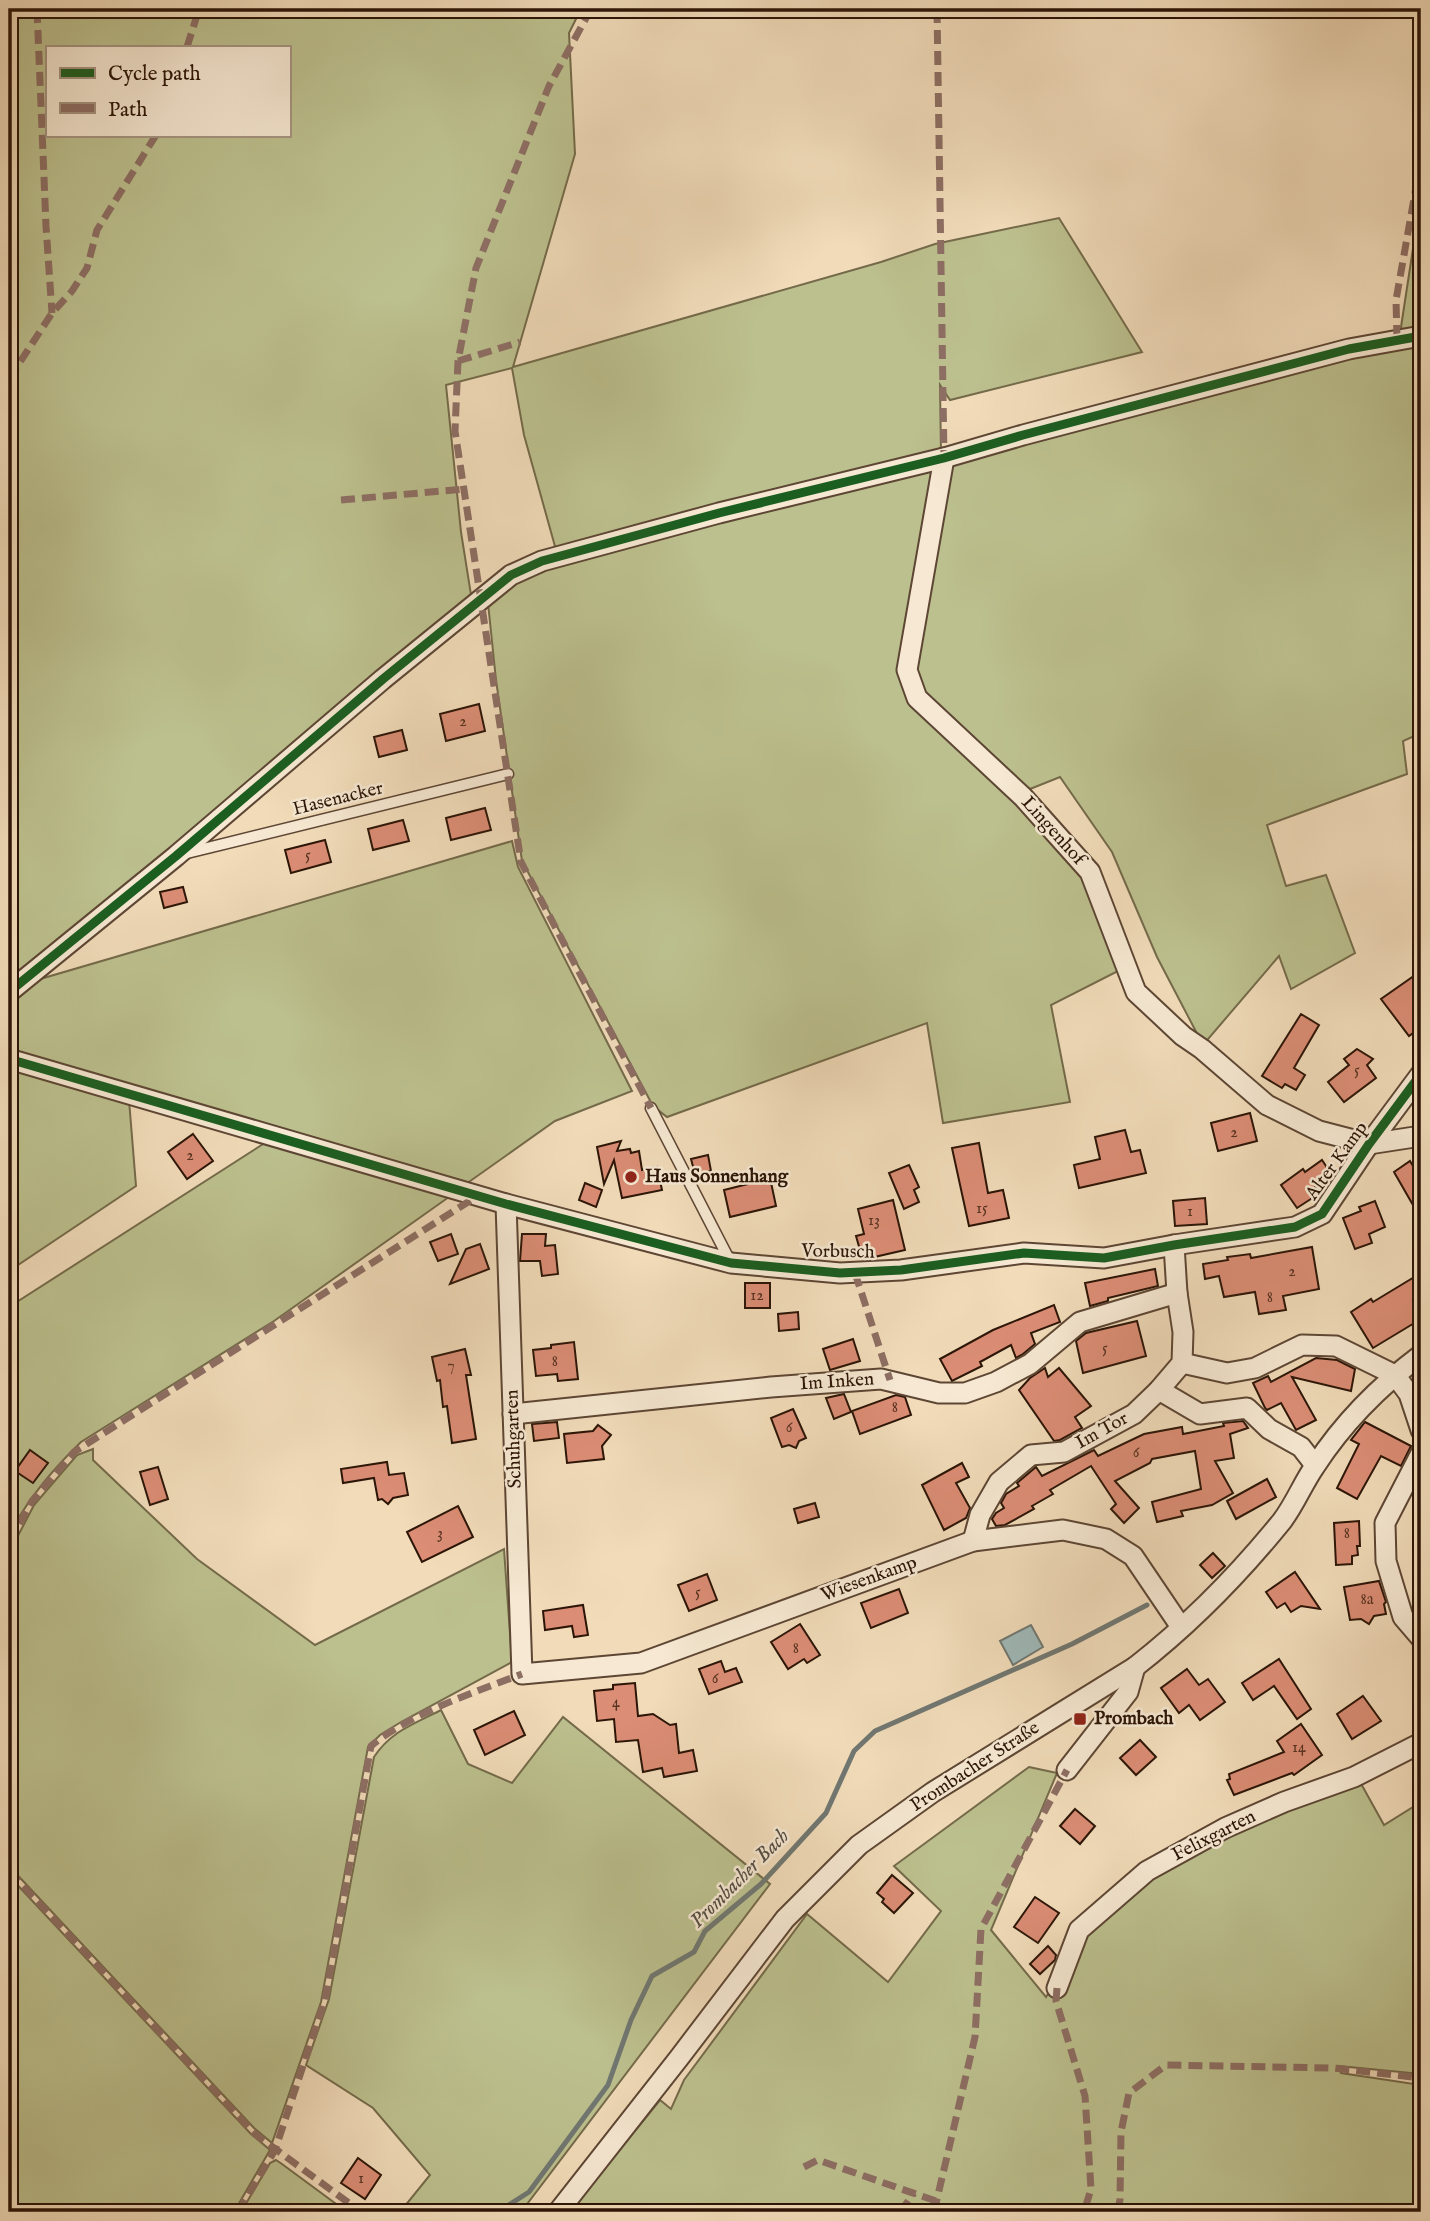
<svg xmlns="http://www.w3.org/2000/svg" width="1430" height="2221" font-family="'IM FELL English',serif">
<rect width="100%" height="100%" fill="#f1dbb9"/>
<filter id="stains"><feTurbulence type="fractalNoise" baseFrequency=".00286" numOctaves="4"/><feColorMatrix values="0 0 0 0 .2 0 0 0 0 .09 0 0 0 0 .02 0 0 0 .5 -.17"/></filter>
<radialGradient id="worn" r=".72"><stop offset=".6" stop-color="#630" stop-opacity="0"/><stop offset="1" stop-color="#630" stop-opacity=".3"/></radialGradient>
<g fill="#bcc08e" stroke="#746a4a" stroke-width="2" fill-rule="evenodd">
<path d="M9 9H581L569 33 575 154 513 367 881 262 935 244 1059 218 1142 352 950 400 940 385 941 454 556 550 524 435 512 368 446 385 461 532 472 601 9 981ZM47 47H289V135H47Z"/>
<polygon points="1421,196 1421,332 1405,334 1401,327"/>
<polygon points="1421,341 1421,733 1403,741 1407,774 1267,825 1286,886 1326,875 1355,953 1291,989 1279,956 1203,1045 1157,957 1112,852 1060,777 1025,791 922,696 912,668 950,464 1352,354"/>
<polygon points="930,470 934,476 904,673 1087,876 1122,969 1051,1005 1070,1102 943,1123 927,1023 667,1117 653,1106 522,861 496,680 488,603 533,568"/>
<polygon points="512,841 518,867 632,1091 555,1121 466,1184 9,1053 9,997 30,982"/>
<polygon points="9,1067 129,1100 136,1186 9,1271"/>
<path d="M271 1139 456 1192 274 1321 81 1442C53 1469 27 1500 9 1535V1307Z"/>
<polygon points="93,1449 93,1460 197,1559 315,1645 504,1549 512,1662 401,1722 380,1735 368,1747 321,2002 272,2143 254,2128 9,1866 9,1553 34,1505 77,1455"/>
<path d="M441 1710 468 1764 512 1783 563 1717 770 1884 521 2212H400L430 2175 373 2108 306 2065 329 1999 374 1757C391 1731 414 1724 441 1710Z"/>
<polygon points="1029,1767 1057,1773 991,1930 1046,1997 1088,1929 1153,1877 1186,1854 1359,1780 1384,1825 1421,1802 1421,2074 1338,2066 1341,2073 1421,2085 1421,2212 569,2212 660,2100 671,2109 684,2080 807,1914 888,1982 941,1911 894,1866"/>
<polygon points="9,1876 250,2133 270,2150 234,2212 9,2212"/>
<polygon points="276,2160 282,2164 347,2212 241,2212 270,2163"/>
</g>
<polygon fill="#9eb9b8" stroke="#707771" stroke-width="2" points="1031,1625 1043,1647 1013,1665 1000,1641"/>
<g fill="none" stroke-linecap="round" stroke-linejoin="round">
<polyline stroke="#707771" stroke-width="5" points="498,2212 529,2192 608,2085 631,2020 652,1976 694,1952 705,1931 761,1884 826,1813 854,1751 875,1731 1072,1644 1147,1605"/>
</g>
<g fill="#db8d75" stroke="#2c1507" stroke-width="2">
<polygon points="479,704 485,731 446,741 440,714"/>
<polygon points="402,730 407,750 379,757 374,737"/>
<polygon points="485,808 491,830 451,840 446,818"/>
<polygon points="403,820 409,841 373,850 368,829"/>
<polygon points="325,840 331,862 291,873 285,850"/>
<polygon points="183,887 187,902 164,908 160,892"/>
<polygon points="1421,971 1421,1000 1414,1005 1421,1015 1421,1027 1409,1036 1381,999"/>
<polygon points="1301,1014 1319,1025 1294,1068 1305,1075 1296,1090 1285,1084 1282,1088 1262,1076"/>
<polygon points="1357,1049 1373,1059 1367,1065 1376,1078 1344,1102 1328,1082 1349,1065 1344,1059"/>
<polygon points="1250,1113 1257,1141 1218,1151 1211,1123"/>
<polygon points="1125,1130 1131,1152 1140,1150 1146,1173 1079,1188 1074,1165 1100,1159 1095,1137"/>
<polygon points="193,1134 213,1161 187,1179 168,1152"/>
<polygon points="621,1141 617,1151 630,1149 631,1153 639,1151 642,1170 657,1167 662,1190 622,1198 614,1160 604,1184 597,1147"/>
<polygon points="979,1143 988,1193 1003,1190 1009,1218 969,1226 952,1148"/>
<polygon points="708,1155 711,1171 695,1174 691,1159"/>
<polygon points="1322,1160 1332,1175 1315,1186 1320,1193 1297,1208 1281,1185 1303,1169 1305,1172"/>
<polygon points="1410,1161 1416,1171 1421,1168 1421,1219 1394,1172"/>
<polygon points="909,1165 919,1187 914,1190 919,1202 904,1209 889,1173"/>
<polygon points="769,1173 776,1206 730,1217 724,1190 748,1184 747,1179"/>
<polygon points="585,1183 602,1190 596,1207 579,1200"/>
<polygon points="1205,1198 1207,1224 1175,1226 1173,1201"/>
<polygon points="893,1200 905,1250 870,1258 867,1248 860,1250 856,1236 864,1234 858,1209"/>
<polygon points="1375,1201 1385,1227 1369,1234 1372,1243 1355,1249 1343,1218 1361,1211 1359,1207"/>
<polygon points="451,1234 458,1254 438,1261 430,1242"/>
<polygon points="522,1234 546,1234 545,1246 555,1245 558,1274 542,1276 540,1261 520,1261"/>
<polygon points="480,1244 489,1269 450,1284 466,1249"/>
<polygon points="1312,1247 1319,1289 1283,1296 1286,1310 1259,1314 1255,1292 1224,1297 1219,1276 1205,1279 1203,1264 1228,1260 1227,1257 1250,1254 1251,1258"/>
<polygon points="1155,1269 1158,1286 1108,1298 1108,1301 1090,1306 1085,1283"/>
<polygon points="1421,1273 1421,1296 1413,1301 1421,1314 1421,1319 1373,1348 1351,1312 1371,1299 1373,1302"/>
<rect x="745" y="1283" width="25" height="25"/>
<polygon points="1054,1305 1060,1322 1031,1333 1035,1344 1023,1354 1016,1358 1011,1345 980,1362 982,1366 952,1381 940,1359 993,1330"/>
<polygon points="798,1312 799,1329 779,1331 778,1314"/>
<polygon points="1137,1321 1146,1356 1083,1373 1076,1341 1086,1333"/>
<polygon points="853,1339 860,1361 830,1370 823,1349"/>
<polygon points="574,1342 578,1379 558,1381 557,1374 536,1376 533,1350 551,1348 551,1345"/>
<polygon points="465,1349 471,1375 466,1375 476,1439 452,1443 447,1406 443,1407 440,1380 437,1381 432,1357"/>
<polygon points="1316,1358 1337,1360 1355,1369 1351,1391 1292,1377 1316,1420 1296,1430 1281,1403 1267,1410 1265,1408 1253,1383 1268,1376 1271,1382"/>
<polygon points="1045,1368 1048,1377 1059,1368 1091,1406 1075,1417 1082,1428 1060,1440 1054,1441 1019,1390 1030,1378"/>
<polygon points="844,1394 851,1412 834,1419 826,1398"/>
<polygon points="896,1395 905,1397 911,1415 860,1434 852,1411"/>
<polygon points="793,1409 806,1438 799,1441 796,1448 789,1445 782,1447 771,1418"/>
<polygon points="1243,1421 1248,1428 1230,1434 1234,1458 1215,1461 1233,1493 1212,1505 1181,1511 1183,1516 1157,1522 1152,1502 1201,1489 1195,1451 1152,1459 1150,1463 1115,1481 1139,1508 1124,1523 1111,1509 1116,1504 1091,1466 1050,1490 1053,1494 1032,1506 1034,1509 1005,1525 996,1526 992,1519 996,1513 1004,1508 1001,1503 1006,1494 1019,1486 1017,1483 1036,1467 1042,1476 1094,1450 1098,1456 1144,1434 1182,1427 1183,1434 1224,1426 1223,1423"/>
<polygon points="557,1422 559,1438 534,1441 532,1424"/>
<polygon points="1365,1422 1411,1446 1401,1466 1381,1456 1357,1499 1337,1488 1359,1444 1351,1440"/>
<polygon points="598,1425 611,1435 602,1446 604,1459 567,1463 564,1434 593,1431"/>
<polygon points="30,1450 48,1463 33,1483 15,1471"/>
<polygon points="387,1462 389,1475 404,1473 408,1495 393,1498 388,1504 382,1499 378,1500 374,1478 343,1483 341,1469"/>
<polygon points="962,1463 969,1477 956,1483 970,1508 966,1518 944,1530 922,1485"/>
<polygon points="158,1467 168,1499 150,1505 140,1472"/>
<polygon points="1267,1479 1276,1497 1236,1519 1227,1501"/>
<polygon points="815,1503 819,1517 798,1523 794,1509"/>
<polygon points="458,1506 473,1537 422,1562 407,1532"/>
<polygon points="1359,1521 1360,1546 1357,1546 1358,1555 1352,1556 1352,1564 1336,1565 1334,1523"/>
<polygon points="1213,1553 1225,1566 1212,1578 1200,1565"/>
<polygon points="1295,1572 1320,1609 1301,1606 1291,1612 1285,1603 1277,1608 1266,1592"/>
<polygon points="707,1574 717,1600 689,1611 678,1585"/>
<polygon points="1379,1581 1386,1602 1384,1604 1386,1614 1374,1616 1369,1624 1361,1619 1350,1620 1344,1587"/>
<polygon points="899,1589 908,1613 871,1628 861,1603"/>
<polygon points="583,1605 588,1635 574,1637 572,1626 545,1630 543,1611"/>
<polygon points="800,1624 820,1655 807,1663 804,1659 788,1669 771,1642"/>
<polygon points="1279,1659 1311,1709 1297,1719 1274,1686 1253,1700 1242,1683"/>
<polygon points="721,1661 725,1672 736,1668 742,1682 709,1694 699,1669"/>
<polygon points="1187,1669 1199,1685 1208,1679 1225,1702 1200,1720 1189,1705 1179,1713 1161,1688"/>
<polygon points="635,1683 638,1716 653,1714 670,1725 676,1724 679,1753 693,1750 697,1771 664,1777 662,1768 643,1772 638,1740 616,1742 614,1719 597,1721 594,1691 613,1689 613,1685"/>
<polygon points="1363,1696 1381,1721 1352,1739 1337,1714"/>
<polygon points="514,1711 525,1735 485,1755 474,1730"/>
<polygon points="1301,1724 1322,1755 1294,1775 1292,1773 1234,1795 1227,1780 1230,1779 1229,1774 1284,1752 1277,1741"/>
<polygon points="1140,1740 1156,1757 1136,1775 1120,1758"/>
<polygon points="1075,1809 1095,1826 1080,1844 1060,1826"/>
<polygon points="892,1875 913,1893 894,1913 882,1902 884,1899 877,1893"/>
<polygon points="1035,1897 1059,1913 1038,1943 1014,1927"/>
<polygon points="1048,1946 1056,1955 1055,1960 1040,1974 1030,1964"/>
<polygon points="358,2158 381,2175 365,2199 341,2183"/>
</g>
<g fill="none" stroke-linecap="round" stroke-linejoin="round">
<g stroke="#5d4634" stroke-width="13">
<g id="lane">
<polyline points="187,853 508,774"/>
<polyline points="651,1108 731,1263"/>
</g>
</g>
<g stroke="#5d4634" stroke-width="23">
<g id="street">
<polyline points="944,458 907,670 917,698 1023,797 1090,872 1136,992 1183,1036 1202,1049 1267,1105 1319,1131 1369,1144 1421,1136"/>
<polyline points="9,992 176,856 383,679 511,575 542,561 719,513 944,458 1023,435 1349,349 1421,336"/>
<polyline points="9,1059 506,1204 731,1263 840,1273 901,1270 1024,1253 1104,1258 1174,1245 1295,1227 1322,1214 1369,1144 1421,1074"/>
<polyline points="506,1204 522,1674 641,1663 973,1541 1063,1530 1106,1539 1133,1556 1181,1627"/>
<polyline points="1182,1363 1227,1373 1255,1368 1302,1345 1336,1346 1395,1375 1409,1394 1421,1430"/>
<polyline points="1159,1390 1200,1414 1247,1408 1269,1429 1301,1447 1315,1465"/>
<polyline points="513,1414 771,1387 881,1379 939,1393 965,1393 996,1382 1030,1364 1080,1322 1177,1293"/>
<polyline points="1421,1453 1385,1523 1386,1561 1403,1617 1421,1638"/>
<polyline points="973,1541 980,1515 999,1482 1031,1455 1064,1452 1134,1414 1159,1390 1182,1363 1183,1332 1177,1293 1174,1245"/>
<polyline points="1067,1770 1128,1692 1135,1667"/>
<polyline points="1057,1988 1079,1930 1147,1871 1225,1828 1284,1802 1354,1777 1421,1743"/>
<path d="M558 2212 679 2058 785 1919 859 1845 933 1792 1135 1667C1189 1625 1239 1574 1282 1521 1295 1504 1303 1483 1315 1466 1343 1423 1381 1385 1421 1355"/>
</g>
</g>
<use href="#lane" stroke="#f6e8d2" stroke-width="10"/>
<use href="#street" stroke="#f6e8d2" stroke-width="19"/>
<g stroke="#8d6e63" stroke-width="7" stroke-dasharray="14 7" stroke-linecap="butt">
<polyline points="37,9 46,226 52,313"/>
<polyline points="591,9 549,86 476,268 458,361 455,431 521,862 651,1108"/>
<polyline points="937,9 944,458"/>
<polyline points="187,47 199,9"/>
<polyline points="1397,339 1396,300 1421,159"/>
<polyline points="458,361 520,342"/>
<polyline points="9,379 52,313 72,291 87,268 97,230 156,135"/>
<polyline points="341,500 464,489"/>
<polyline points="9,684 15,721 9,753"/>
<polyline points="855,1273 890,1380"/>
<polyline points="9,1542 32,1501 74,1452 479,1195"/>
<polyline points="9,1871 255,2134 361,2212"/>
<polyline points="1057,1988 1056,2001 1085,2096 1091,2189 1084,2212"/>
<polyline points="804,2167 818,2160 936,2201"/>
<polyline points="936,2205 955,2212"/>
<path d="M238 2212 275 2150 325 2000 371 1746C409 1714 475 1692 522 1674"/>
<polyline points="900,2212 914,2193"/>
<polyline points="934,2212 975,2037 981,1929 1067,1770"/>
<polyline points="1117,2212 1120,2200 1121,2132 1129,2093 1166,2065 1333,2068 1421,2078"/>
<polyline points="1400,2212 1421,2202"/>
</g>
<g stroke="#f6e8d2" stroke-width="13">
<g id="cycleway">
<polyline points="9,992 176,856 383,679 511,575 542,561 719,513 944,458 1023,435 1349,349 1421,336"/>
<polyline points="9,1059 506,1204 731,1263 840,1273 901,1270 1024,1253 1104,1258 1174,1245 1295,1227 1322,1214 1369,1144 1421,1074"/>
</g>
</g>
<use href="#cycleway" stroke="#1b5e20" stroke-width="9"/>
</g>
<g fill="#8f2418" stroke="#f6e8d2" stroke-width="2.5">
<circle cx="631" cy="1177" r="7"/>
<rect x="1073" y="1712" width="14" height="14" rx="3.5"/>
</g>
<g text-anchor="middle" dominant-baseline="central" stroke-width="5" stroke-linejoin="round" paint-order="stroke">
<g font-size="16" fill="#583322">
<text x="463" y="722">2</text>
<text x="308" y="856">5</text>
<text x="1357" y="1071">5</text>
<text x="1234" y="1133">2</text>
<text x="190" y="1156">2</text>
<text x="982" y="1209">15</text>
<text x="1190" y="1212">1</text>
<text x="874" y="1221">13</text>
<text x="1292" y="1272">2</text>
<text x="757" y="1296">12</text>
<text x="1270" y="1298">8</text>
<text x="1105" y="1349">5</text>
<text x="555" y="1362">8</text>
<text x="451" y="1366">7</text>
<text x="895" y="1408">8</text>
<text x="789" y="1428">6</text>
<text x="1136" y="1453">6</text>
<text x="440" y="1534">3</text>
<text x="1347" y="1534">8</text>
<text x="698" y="1593">5</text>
<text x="1367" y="1600">8a</text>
<text x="796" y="1649">8</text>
<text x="715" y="1679">6</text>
<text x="616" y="1703">4</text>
<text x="1299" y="1748">14</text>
<text x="361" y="2179">1</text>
</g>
<g font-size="19" fill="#2c1507" stroke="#f6e8d2">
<text transform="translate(338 799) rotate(-14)">Hasenacker</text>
<text transform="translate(1053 831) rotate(48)">Lingenhof</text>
<text transform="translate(1337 1161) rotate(-54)">Alter Kamp</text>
<text transform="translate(838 1252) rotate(1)">Vorbusch</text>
<text transform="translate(837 1382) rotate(-4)">Im Inken</text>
<text transform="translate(1102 1431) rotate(-29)">Im Tor</text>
<text transform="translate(514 1439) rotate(-92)">Schuhgarten</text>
<text transform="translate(869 1579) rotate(-20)">Wiesenkamp</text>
<text transform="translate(975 1767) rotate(-33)">Prombacher Straße</text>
<text transform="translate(1214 1836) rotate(-27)">Felixgarten</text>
</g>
<g font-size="19" font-weight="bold" fill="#2c1507" stroke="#f6e8d2" text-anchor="start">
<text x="645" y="1177">Haus Sonnenhang</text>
<text x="1094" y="1719">Prombach</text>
</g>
<g font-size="21" font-style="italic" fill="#544e45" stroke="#f6e8d2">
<text transform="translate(740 1879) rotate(-45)">Prombacher Bach</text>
</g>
</g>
<rect width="1430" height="2221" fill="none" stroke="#f1dbb9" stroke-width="35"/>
<rect x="10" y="10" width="1409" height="2200" fill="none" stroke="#2c1507" stroke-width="3.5"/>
<rect x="18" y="18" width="1395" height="2186" fill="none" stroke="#2c1507" stroke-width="2"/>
<rect x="46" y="46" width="245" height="91" fill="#f6e8d2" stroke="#a59481" stroke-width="2"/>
<rect x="60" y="68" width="35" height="10" fill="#1b5e20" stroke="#a59481" stroke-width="2"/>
<text x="108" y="80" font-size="21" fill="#2c1507">Cycle path</text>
<rect x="60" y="103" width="35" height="10" fill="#8d6e63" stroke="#a59481" stroke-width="2"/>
<text x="108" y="116" font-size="21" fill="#2c1507">Path</text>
<rect width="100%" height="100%" filter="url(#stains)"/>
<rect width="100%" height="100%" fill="url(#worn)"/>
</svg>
